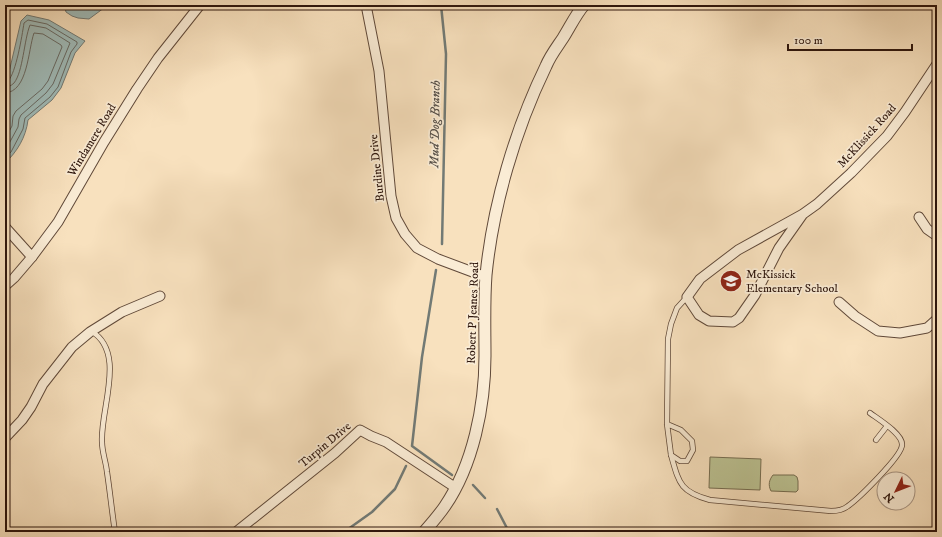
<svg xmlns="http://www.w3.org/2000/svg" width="942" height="537" font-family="'IM FELL DW Pica',serif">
<rect width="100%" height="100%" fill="#f8e1be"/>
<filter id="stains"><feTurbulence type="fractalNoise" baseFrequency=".005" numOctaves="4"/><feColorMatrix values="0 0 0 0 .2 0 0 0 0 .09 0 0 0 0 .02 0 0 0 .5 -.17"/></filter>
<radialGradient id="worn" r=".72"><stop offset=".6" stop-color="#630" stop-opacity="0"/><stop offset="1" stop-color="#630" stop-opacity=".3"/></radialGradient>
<g fill="#bcc393" stroke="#756c50">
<polygon points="710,457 761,459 760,490 709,488"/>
<path d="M773 475H794L797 477 798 481V490L796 492 771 491C768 485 769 480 773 475Z"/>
</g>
<g fill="#a0bcba" stroke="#727a75">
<polygon points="64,5 108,5 89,19 78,18 72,16 66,12"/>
<path d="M27 15 49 20 85 41 75 53 61 88 52 100 28 120C26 137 17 152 5 163V82L10 68 21 21Z"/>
</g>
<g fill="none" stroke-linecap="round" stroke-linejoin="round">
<g stroke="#676964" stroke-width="1">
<path d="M5 82 8 81C16 73 22 36 24 23L28 20 47 24 77 42V44L71 52 58 87 50 97 25 118 23 129 11 152 5 158"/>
<path d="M5 87C8 87 11 86 14 83 23 72 24 40 30 25L46 28 70 43 53 84 46 93 21 115 19 119 18 127 5 151"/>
<path d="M5 93C28 92 28 50 34 33L43 34 61 45 62 47 48 81 42 89 16 111 13 116 12 126 5 139"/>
</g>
<g stroke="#727a75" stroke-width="2.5">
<polyline points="441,5 446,54 442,244"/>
<polyline points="436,270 422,357 412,446 452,475"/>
<polyline points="473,485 485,498"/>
<polyline points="497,509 509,532"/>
<polyline points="344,532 372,512 395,489 406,466"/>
</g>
<g stroke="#604939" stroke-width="6">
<g id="service">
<path d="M91 331C127 352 100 409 102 442 102 452 106 462 107 472 110 492 112 512 115 532"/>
<polyline points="667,424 681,430 692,441 693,450 687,461 680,461 671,455 667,424 668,339 671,324 677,308 687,297"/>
<polyline points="876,440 887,426"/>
<path d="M671 455C679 483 680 492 710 500L831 511C837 511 843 510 848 506 858 499 902 456 902 445 903 434 878 419 870 413"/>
</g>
</g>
<g stroke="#604939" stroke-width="11">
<g id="minor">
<polyline points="366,5 379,71 391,196 396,218 405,234 417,248 438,259 486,277"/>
<polyline points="803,214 779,248 755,295 739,318 733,322 709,321 699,315 687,297 700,279 738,250 803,214 817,204 851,173 887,136 905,112 937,64"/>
<polyline points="919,217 927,229 937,236"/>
<polyline points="5,227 32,257 58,222 104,142 137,89 158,58 200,5"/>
<polyline points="5,286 14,278 32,257"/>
<polyline points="839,302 855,316 878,331 900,333 927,328 937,319"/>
<polyline points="5,438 22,420 31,407 43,384 72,347 90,332 122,312 160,296"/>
<polyline points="236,532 335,453 360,430 371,436 386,442 456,488"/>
</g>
</g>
<g stroke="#604939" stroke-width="13">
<path id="tertiary" d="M424 532C431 524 439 515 445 506 473 465 485 406 485 356 485 329 484 302 486 275 493 205 515 130 546 66 550 56 557 47 563 38 570 27 576 14 584 5"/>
</g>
<use href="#service" stroke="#faecd5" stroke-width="4.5"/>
<use href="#minor" stroke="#faecd5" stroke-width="9"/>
<use href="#tertiary" stroke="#faecd5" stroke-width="11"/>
</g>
<defs>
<g id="school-disc" transform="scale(1.15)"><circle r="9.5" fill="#8f2418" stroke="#faecd5"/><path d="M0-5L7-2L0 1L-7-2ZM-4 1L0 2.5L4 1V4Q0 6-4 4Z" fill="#fff"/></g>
</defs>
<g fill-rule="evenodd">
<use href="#school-disc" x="731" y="281"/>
</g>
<g text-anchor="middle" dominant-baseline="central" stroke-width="3.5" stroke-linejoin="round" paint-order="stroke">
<g font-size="12" fill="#2e160d" stroke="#faecd5">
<text transform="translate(867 136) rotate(-48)">McKlissick Road</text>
<text transform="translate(92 140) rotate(-59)">Windamere Road</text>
<text transform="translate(377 168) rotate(-96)">Burdine Drive</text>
<text transform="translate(473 313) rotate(-88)">Robert P Jeanes Road</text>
<text transform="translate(325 445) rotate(-40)">Turpin Drive</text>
</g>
<g font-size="12" fill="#2e160d" stroke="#faecd5" text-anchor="start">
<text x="746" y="274">McKissick<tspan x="746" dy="14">Elementary School</tspan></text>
</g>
<g font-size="13" font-style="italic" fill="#56504a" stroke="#faecd5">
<text transform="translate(435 124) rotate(-89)">Mud Dog Branch</text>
</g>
</g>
<rect width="942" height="537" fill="none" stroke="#f8e1be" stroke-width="20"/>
<rect x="6" y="6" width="930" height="525" fill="none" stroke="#2e160d" stroke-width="2"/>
<rect x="10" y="10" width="922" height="517" fill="none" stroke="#2e160d"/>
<g transform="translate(896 491) rotate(227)"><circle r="19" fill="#faecd5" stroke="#a89685"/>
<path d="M0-3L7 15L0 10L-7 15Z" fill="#8f2418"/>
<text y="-6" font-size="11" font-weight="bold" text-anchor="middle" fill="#2e160d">N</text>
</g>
<path d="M788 44v6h124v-6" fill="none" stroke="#2e160d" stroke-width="2"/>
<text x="794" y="44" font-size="12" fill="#2e160d" stroke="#faecd5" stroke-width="3" paint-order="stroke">100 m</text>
<rect width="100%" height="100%" filter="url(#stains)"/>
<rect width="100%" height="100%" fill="url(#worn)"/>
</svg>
